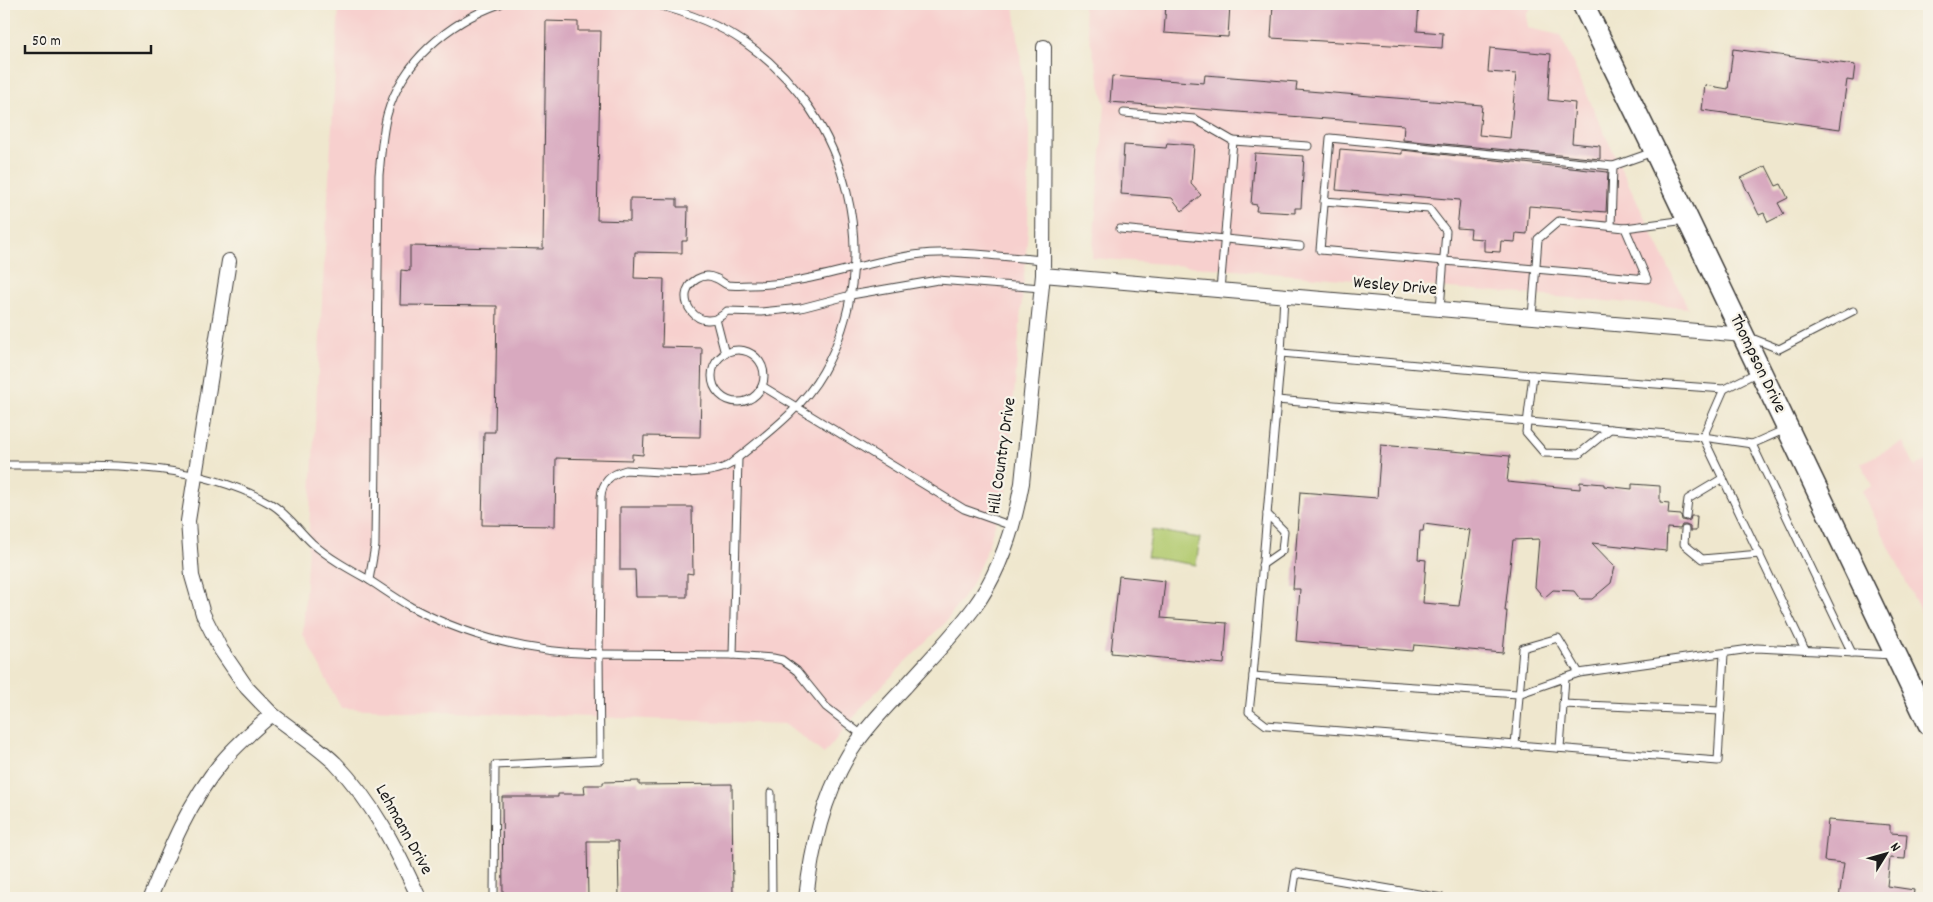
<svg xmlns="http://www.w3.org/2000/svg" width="1933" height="902" font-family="Dekko,sans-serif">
<rect width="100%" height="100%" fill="#f7f3e8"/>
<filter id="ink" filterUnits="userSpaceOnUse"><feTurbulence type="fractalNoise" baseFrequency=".02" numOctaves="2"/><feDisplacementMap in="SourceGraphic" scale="10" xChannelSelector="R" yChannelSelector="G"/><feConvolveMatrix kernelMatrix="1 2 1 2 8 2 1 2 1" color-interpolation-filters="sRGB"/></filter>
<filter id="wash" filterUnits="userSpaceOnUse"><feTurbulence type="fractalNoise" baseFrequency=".0096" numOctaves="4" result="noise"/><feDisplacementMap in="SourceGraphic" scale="20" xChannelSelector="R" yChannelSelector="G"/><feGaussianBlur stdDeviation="1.12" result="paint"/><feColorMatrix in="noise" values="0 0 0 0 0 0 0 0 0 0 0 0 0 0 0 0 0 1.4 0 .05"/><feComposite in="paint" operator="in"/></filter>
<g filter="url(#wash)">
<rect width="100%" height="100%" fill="#efe7ce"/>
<g fill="#f7d0ce">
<polygon points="339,4 1014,4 1029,129 1028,229 1006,491 986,552 969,589 945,623 868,700 824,754 786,724 341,708 303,634"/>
<polygon points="1082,4 1534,4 1526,15 1528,28 1560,35 1609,143 1688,308 1092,258 1105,105"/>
<polygon points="1903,442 1915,466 1929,460 1929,629 1862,491 1872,486 1861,463"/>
</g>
<polygon fill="#b2ca6f" stroke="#677346" points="1152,530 1200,538 1196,565 1147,557"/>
<g id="blocks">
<g fill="#d8a9bf" fill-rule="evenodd">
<polygon points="1166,4 1230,4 1228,37 1164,33"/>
<polygon points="1273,4 1419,4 1417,31 1443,33 1442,48 1271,38"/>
<polygon points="546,21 578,22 578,31 601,31 597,220 630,221 630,198 677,199 677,207 688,207 687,241 682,241 682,253 635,252 634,278 664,279 662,347 702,348 700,437 644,436 643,455 632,454 632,460 556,458 555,526 482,525 484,432 495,432 497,306 400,305 401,270 410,271 410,246 543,249"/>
<polygon points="1490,48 1551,54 1548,100 1575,103 1572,143 1600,146 1600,159 1403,140 1404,125 1110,102 1112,76 1204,83 1205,75 1297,82 1296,90 1482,105 1479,135 1510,138 1516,74 1488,72"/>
<polygon points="1733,49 1855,65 1853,81 1847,80 1840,129 1702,110 1705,85 1728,89"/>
<polygon points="1167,143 1194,145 1191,184 1201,195 1182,211 1172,198 1121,194 1124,145 1166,148"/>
<polygon points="1340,149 1402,154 1402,150 1608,172 1606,212 1529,206 1527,234 1516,233 1515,242 1501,241 1500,252 1484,251 1484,239 1470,238 1471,229 1457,228 1460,200 1336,190"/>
<polygon points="1255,153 1304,156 1301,208 1295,208 1295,213 1256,211 1257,205 1251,204"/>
<polygon points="1766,166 1776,186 1781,184 1788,198 1778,203 1784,214 1768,222 1764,213 1759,215 1741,178"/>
<path d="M1381 445 1510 456 1507 482 1580 489V482L1604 484V486L1632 489V484L1660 486V502L1669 503 1668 514 1681 515 1682 520 1686 521 1690 520 1691 516H1697L1696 531H1690V527L1686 525H1682L1680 529 1667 528 1666 551 1592 543 1615 567 1611 583 1592 599H1580L1574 591 1553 590 1544 598 1535 587 1539 539 1513 540 1505 611H1507L1503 653 1414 645 1413 651 1296 641 1300 589H1293L1300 492 1377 498ZM1424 524 1470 530 1459 606 1423 603 1426 560 1418 559 1420 531H1423Z"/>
<polygon points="620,507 692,507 693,574 687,573 687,597 636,597 635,570 620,570"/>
<polygon points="1119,576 1165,581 1161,618 1227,623 1224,664 1111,653"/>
<polygon points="639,781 639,785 732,784 733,898 619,898 618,841 587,841 588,898 503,898 502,797 558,797 558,794 585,794 584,785 603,785 603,782"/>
<polygon points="1828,820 1890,825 1890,833 1907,834 1905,859 1890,858 1887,886 1914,890 1913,898 1839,898 1844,863 1824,861"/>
</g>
</g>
</g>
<g filter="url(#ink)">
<use href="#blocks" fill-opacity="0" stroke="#3c3a37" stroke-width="1"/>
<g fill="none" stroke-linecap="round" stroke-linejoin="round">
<g stroke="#3c3a37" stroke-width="9">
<g id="service">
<path d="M500 4C449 22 402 61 387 115 382 134 381 155 379 175L375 546 369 580C383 589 397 599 411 607 470 638 533 653 599 654L601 497C602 482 610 474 626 470 653 471 707 478 729 465 763 437 801 411 823 372 886 260 850 115 744 42 718 24 685 12 654 4"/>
<polyline points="1124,113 1195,119 1233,141 1220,290"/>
<polyline points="1233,141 1308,146"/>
<polyline points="1324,201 1429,209 1446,231 1440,309"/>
<polyline points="1611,226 1613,166"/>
<polyline points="1625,228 1647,279 1320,250 1330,138 1613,166 1653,152"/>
<polyline points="1120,229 1300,246"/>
<path d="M1041 288 938 280 851 295 801 308 761 312 727 311C700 339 669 295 697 279 702 276 709 275 715 278 720 279 723 284 728 285 735 286 743 285 751 285 807 285 859 263 914 255 956 249 1001 257 1043 260"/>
<polyline points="1532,317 1538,239 1559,221 1625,228 1686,220"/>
<polyline points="716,319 725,354"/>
<polyline points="1749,337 1779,349 1853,311"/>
<circle cx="738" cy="376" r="26"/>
<polyline points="1281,353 1533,375 1724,389 1758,372"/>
<polyline points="1533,375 1526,432 1544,453 1579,454 1610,429"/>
<polyline points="762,386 964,509 1012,526"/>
<polyline points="1724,389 1703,437 1805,650"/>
<polyline points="1277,400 1703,437 1752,444 1786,429"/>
<polyline points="1752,444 1852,653"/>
<path d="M4 465C92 466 192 458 271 504 287 513 299 531 312 543 329 558 349 569 369 580"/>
<polyline points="1686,516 1688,499 1723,478"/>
<polyline points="1685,530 1684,544 1702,559 1760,554"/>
<polyline points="1262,565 1282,551 1284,531 1267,514"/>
<polyline points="1724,654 1718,761 1266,725 1249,712 1253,676 1518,694 1579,673 1757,648 1893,655"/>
<polyline points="733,655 738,458"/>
<polyline points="1253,676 1281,353 1284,296"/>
<polyline points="1563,704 1721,711"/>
<polyline points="1515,745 1523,648 1558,638 1579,673"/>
<polyline points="1560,748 1565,678"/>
<polyline points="771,793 772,898"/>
<polyline points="494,898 495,765 600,760 599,654 733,655 773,658 782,660 797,671 826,707 862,735"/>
<polyline points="1292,898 1296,873 1442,898"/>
</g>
</g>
<g stroke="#3c3a37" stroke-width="16">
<g id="minor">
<polyline points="229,261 188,521 192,576 203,614 221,650 247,688 272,714"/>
<polyline points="1043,275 1744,335"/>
<path d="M150 898C169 851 189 801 222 762 237 744 255 729 272 714 292 730 316 745 335 763 373 802 397 850 419 898"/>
<path d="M806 898C812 847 823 798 849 754 865 729 885 708 905 687 928 661 952 637 973 609 1000 573 1014 527 1022 483L1043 275 1044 47"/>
</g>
</g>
<g stroke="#3c3a37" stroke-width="24">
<polyline id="primary" points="1583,4 1655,151 1929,724"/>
</g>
<use href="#service" stroke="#fff" stroke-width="7"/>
<use href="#minor" stroke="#fff" stroke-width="14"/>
<use href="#primary" stroke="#fff" stroke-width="21"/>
</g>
</g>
<g text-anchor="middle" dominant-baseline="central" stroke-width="4.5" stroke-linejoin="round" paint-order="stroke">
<g font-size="18" fill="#1c1c1c" stroke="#f7f3e8">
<text transform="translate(1395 287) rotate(5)">Wesley Drive</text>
<text transform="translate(1757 364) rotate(64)">Thompson Drive</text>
<text transform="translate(1003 456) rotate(-82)">Hill Country Drive</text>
<text transform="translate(403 830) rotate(61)">Lehmann Drive</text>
</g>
</g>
<rect width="1933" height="902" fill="none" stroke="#f7f3e8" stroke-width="20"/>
<g transform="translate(1886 854) rotate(53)" stroke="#f7f3e8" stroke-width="4" paint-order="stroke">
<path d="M0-4L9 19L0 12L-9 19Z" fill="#1c1c1c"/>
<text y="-8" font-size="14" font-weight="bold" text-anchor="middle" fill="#1c1c1c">N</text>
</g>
<path d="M25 45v8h126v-8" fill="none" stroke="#1c1c1c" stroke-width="2.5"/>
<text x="32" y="45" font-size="15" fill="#1c1c1c" stroke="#f7f3e8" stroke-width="4" paint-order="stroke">50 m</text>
</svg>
